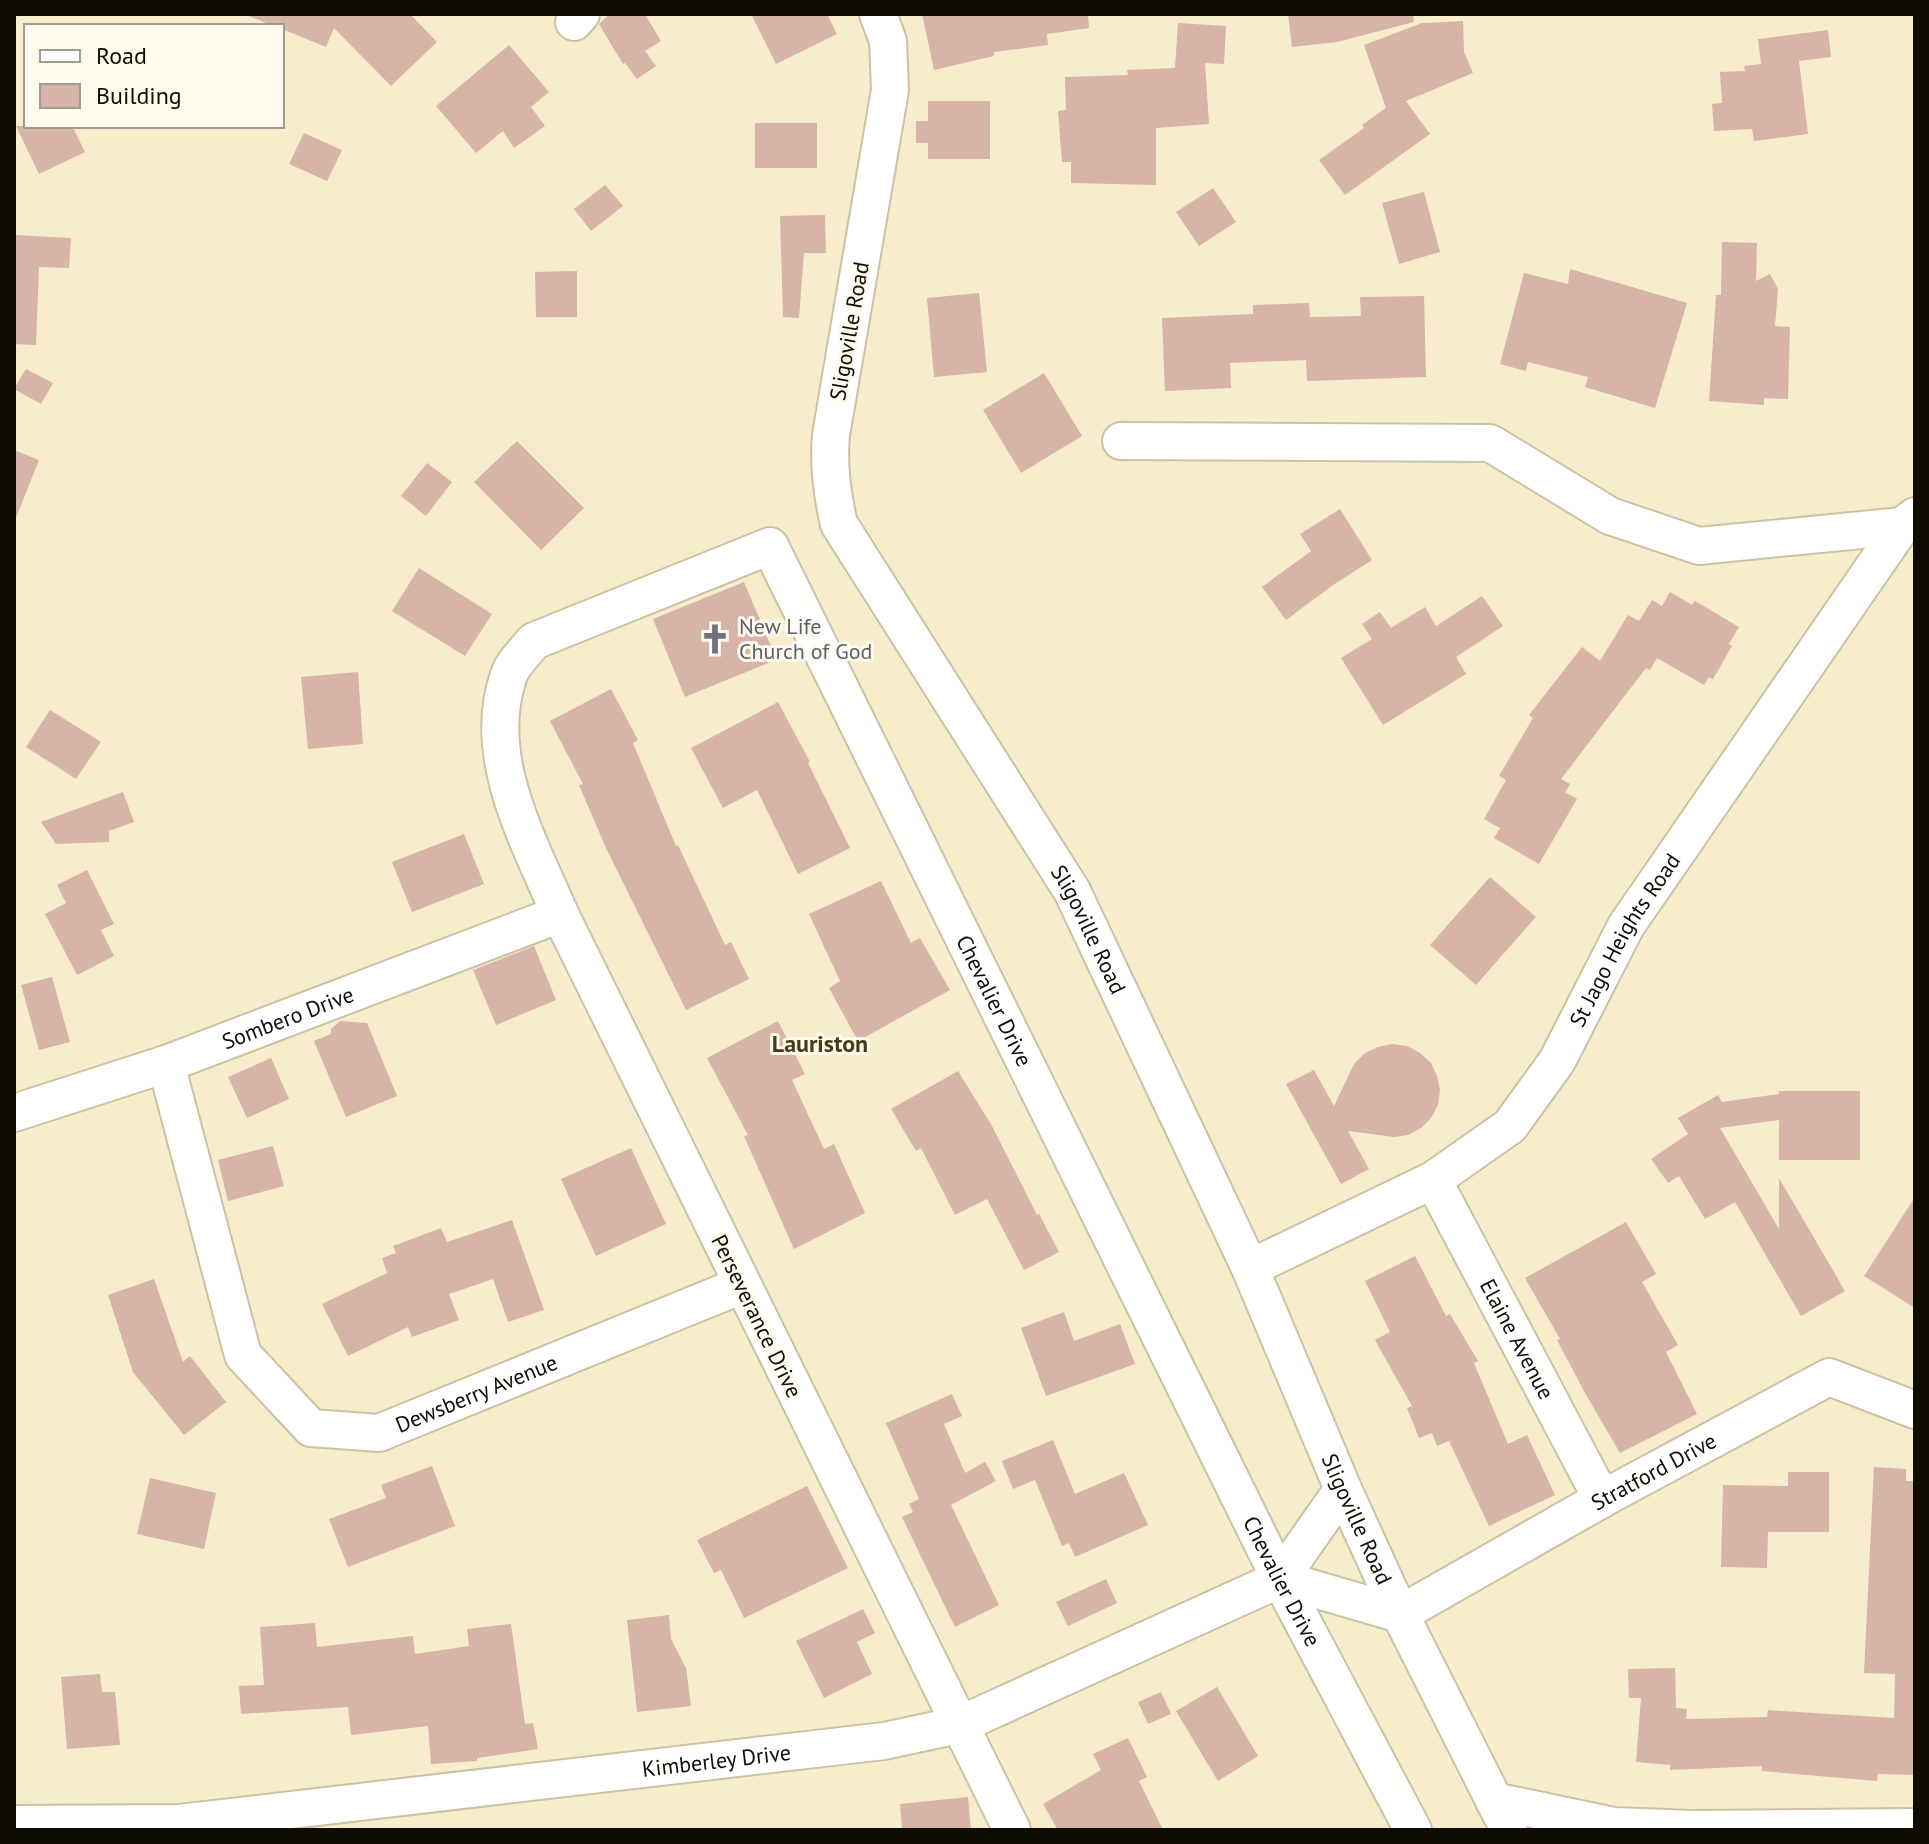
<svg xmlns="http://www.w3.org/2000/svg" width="1929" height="1844" font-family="'PT Sans',sans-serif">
<rect width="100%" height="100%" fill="#f7eccc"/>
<g fill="#d6b4a8">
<polygon points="340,14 410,14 437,42 391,86 334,28 326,47 282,29 282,26 274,26 246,15"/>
<polygon points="610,14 645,14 661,41 645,51 656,66 637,79 625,63 623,64 599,24"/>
<polygon points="751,14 827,14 837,34 776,64"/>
<polygon points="922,14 1088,14 1089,28 1047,34 1048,45 994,52 994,56 934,70"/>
<polygon points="1288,14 1413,14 1414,22 1337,42 1292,47"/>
<polygon points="1463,21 1464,52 1473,73 1406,101 1430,134 1345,195 1319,160 1364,128 1362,125 1386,108 1364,45 1422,23"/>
<polygon points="1178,23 1226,26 1224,64 1205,63 1209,124 1156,128 1156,185 1071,183 1071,162 1062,162 1058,111 1066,110 1065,77 1128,75 1127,70 1175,68"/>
<polygon points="1828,30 1831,57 1799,61 1808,134 1754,141 1752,129 1714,131 1712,104 1722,103 1720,72 1745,71 1744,66 1761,64 1758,39"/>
<polygon points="509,45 549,92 531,107 545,126 514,148 503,131 476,153 436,106"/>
<polygon points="928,101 990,101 990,159 928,159 928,143 916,143 916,121 928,121"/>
<rect x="755" y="123" width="62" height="45"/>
<polygon points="16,126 72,126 85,152 39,174"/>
<polygon points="304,133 342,150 327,181 289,164"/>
<polygon points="605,185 623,206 591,231 574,209"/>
<polygon points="1213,188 1236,222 1199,246 1176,212"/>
<polygon points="1424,192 1440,252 1399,264 1382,203"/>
<polygon points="825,215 826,253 804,253 799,318 783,317 780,216"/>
<polygon points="14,235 71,238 69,268 39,267 36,345 14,344"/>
<polygon points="1722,242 1757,243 1756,281 1770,274 1778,289 1775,326 1790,327 1788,399 1764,398 1764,405 1709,401 1716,295 1721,295"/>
<polygon points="1570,269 1687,303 1655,408 1585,387 1588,377 1528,362 1526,371 1500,364 1524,273 1568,284"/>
<polygon points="577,271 577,317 536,317 535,272"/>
<polygon points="979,293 987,372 934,377 927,298"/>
<polygon points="1424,296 1426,377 1307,381 1306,360 1230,363 1231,388 1165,391 1162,318 1253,314 1253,305 1309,303 1310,317 1361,316 1360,297"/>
<polygon points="26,369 53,383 41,404 14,389"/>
<polygon points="1044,373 1082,436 1021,473 983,410"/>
<polygon points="517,441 584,508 541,550 474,482"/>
<polygon points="14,450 39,460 15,520 14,520"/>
<polygon points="427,463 452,482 426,516 401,496"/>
<polygon points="1340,509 1372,560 1333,585 1286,620 1262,587 1311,551 1300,534"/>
<polygon points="419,568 492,614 465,656 392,611"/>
<polygon points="744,582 773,651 773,661 685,697 653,619"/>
<polygon points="1670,592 1692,605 1695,601 1739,627 1729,644 1732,646 1713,679 1709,677 1704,685 1657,658 1650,670 1646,668 1561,779 1570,784 1565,792 1577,799 1539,864 1494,838 1500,828 1484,819 1506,780 1499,776 1533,718 1529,715 1582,647 1600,661 1628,615 1639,621 1652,600 1662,606"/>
<polygon points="1482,596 1503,626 1456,657 1466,674 1383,725 1341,658 1372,639 1362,624 1380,612 1391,628 1425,607 1436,626"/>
<polygon points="358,672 363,744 308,749 301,677"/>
<polygon points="611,689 638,740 633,743 676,846 678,845 725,945 731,942 749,979 686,1010 606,848 579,785 583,784 550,721"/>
<polygon points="778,702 810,762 808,763 850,848 798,874 757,790 723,808 691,748"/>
<polygon points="50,710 101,742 76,779 26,747"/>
<polygon points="123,792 134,822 109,831 109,842 56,844 41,822"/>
<polygon points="464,834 484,884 412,912 392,862"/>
<polygon points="87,870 114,924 101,930 114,956 77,975 45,914 66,903 57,885"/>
<polygon points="1490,877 1536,917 1476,985 1430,945"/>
<polygon points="881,881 911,943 920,938 950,990 858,1041 829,988 840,981 809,914"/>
<polygon points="534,946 556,1000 496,1025 473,970"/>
<polygon points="52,977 70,1042 39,1050 21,985"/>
<polygon points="340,1021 367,1023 397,1096 346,1117 314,1041 331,1034 331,1029"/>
<polygon points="778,1021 805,1074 792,1080 824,1149 834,1144 865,1213 794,1249 744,1136 748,1135 707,1058"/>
<polygon points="1392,1044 1407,1046 1420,1053 1431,1063 1437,1076 1440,1090 1438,1105 1431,1118 1421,1128 1408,1135 1394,1137 1348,1131 1369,1169 1341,1184 1286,1084 1314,1070 1334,1106 1354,1064 1365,1053 1378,1047"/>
<polygon points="271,1058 289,1099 247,1118 228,1077"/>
<polygon points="958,1071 992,1126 1037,1215 1039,1214 1059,1252 1024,1270 987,1199 955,1215 921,1148 916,1151 891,1109"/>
<polygon points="1779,1091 1860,1091 1860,1160 1779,1160 1779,1120 1720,1128 1779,1229 1779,1178 1845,1291 1801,1316 1735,1202 1705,1219 1679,1176 1668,1183 1651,1159 1688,1134 1678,1118 1718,1095 1722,1102 1779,1094"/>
<polygon points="273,1146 284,1186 228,1201 218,1160"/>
<polygon points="631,1148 666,1224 596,1256 561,1179"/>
<polygon points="1915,1197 1915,1308 1864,1276"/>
<polygon points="512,1220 544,1310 508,1322 493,1279 449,1294 459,1320 412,1337 408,1327 348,1356 322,1304 387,1273 382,1258 396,1253 393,1246 441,1228 447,1242"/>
<polygon points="1626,1222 1656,1274 1642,1282 1678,1345 1666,1352 1697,1414 1620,1453 1585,1393 1557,1340 1560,1339 1525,1278"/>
<polygon points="1415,1256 1446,1316 1450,1314 1478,1361 1474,1363 1508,1444 1527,1435 1555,1495 1489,1526 1449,1441 1437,1446 1432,1433 1419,1438 1407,1408 1412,1406 1375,1340 1390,1332 1365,1281"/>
<polygon points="154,1279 183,1362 190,1356 226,1402 184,1435 133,1372 108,1295"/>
<polygon points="1064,1312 1074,1341 1120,1324 1135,1364 1046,1396 1021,1328"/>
<polygon points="952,1394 962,1416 944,1424 965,1473 985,1462 996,1481 951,1505 999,1605 955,1627 902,1517 913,1512 909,1504 919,1499 886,1423"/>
<polygon points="1053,1440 1075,1494 1124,1473 1148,1525 1075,1557 1069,1543 1062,1546 1035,1480 1013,1489 1002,1461"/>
<polygon points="432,1466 455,1526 348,1567 329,1519 386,1498 381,1485"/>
<polygon points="1874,1467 1906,1469 1906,1481 1915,1481 1915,1775 1878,1774 1877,1781 1762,1771 1762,1766 1670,1770 1670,1765 1636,1762 1641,1698 1629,1698 1628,1669 1675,1668 1676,1708 1687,1709 1686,1719 1767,1717 1768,1710 1894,1718 1895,1674 1864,1673"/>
<polygon points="1788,1472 1829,1472 1829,1532 1768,1532 1767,1568 1721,1567 1723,1485 1788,1486"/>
<polygon points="150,1478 216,1493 204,1549 137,1534"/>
<polygon points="807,1486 848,1568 744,1618 721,1570 714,1573 697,1540"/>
<polygon points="1106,1579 1117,1603 1068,1626 1056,1602"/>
<polygon points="863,1609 875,1633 857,1642 872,1674 824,1698 796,1641"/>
<polygon points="669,1615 671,1639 686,1668 691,1706 637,1712 627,1620"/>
<polygon points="315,1623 317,1647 413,1636 415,1654 469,1646 467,1629 511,1624 525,1724 533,1723 538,1749 477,1758 477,1761 431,1764 428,1726 351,1735 348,1707 241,1714 239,1686 264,1685 260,1627"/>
<polygon points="100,1674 102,1692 115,1692 120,1745 67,1749 61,1677"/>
<polygon points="1217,1687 1258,1756 1218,1781 1176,1711"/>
<polygon points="1161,1692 1171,1714 1148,1724 1138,1702"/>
<polygon points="1128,1738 1147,1777 1139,1781 1163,1830 1058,1830 1043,1804 1101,1770 1093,1754"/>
<polygon points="968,1797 971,1830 902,1830 900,1804"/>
</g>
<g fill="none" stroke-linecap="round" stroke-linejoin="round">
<g stroke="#ccc2a3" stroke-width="40">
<g id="minor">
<path id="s1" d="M878 14 888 41 890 90 831 435C828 466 832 494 839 524L1072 891 1250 1268 1343 1489 1400 1614 1509 1830"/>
<polyline points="574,22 581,14"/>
<polyline points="1121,441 1490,443 1610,516 1699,546 1902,526"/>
<path id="s2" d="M166 1064 243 1355 311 1428 379 1433 742 1285"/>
<path id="s3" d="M14 1113 166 1064 560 914"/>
<path id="s4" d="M1433 1180 1602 1499"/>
<path id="s5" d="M1250 1268 1433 1180 1510 1126 1557 1061 1626 926 1902 526 1915 516"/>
<path id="s6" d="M1280 1579 1400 1614 1602 1499 1829 1377 1915 1410"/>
<polyline points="1494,1801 1614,1826 1692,1829 1915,1827"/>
<path id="s7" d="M14 1824 179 1823 884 1741 959 1725 1280 1579 1343 1489"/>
<path id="s8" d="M1012 1830 560 914C529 841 480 756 509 675 513 663 526 651 534 641L770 546 1280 1579 1413 1830"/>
</g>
</g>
<use href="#minor" stroke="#fff" stroke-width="36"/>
</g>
<defs>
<g id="church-bare" transform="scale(2.4)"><path d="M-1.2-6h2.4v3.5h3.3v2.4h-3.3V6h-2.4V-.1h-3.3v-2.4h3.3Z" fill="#6b7280" stroke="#fefaed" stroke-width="2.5" paint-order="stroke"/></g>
</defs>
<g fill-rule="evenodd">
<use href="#church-bare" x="715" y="639"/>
</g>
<g text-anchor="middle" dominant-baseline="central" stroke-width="6" stroke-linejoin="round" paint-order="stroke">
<g font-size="22" fill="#0f0c03" stroke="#fefaed">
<text transform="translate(849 331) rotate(-80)">Sligoville Road</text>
<text stroke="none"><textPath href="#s1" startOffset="994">Sligoville Road</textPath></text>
<text stroke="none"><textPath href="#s5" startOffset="516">St Jago Heights Road</textPath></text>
<text stroke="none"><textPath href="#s8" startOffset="2076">Chevalier Drive</textPath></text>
<text stroke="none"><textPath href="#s3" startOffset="290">Sombero Drive</textPath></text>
<text transform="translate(757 1316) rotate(64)">Perseverance Drive</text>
<text stroke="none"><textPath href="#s4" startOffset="180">Elaine Avenue</textPath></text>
<text stroke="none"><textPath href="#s2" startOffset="574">Dewsberry Avenue</textPath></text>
<text stroke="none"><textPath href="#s6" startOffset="416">Stratford Drive</textPath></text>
<text stroke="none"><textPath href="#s1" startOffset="1642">Sligoville Road</textPath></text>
<text stroke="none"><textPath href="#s8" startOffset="2724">Chevalier Drive</textPath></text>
<text stroke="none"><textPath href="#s7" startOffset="706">Kimberley Drive</textPath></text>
</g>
<g font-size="22" fill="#5b616d" stroke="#fefaed" text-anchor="start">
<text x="739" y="626">New Life<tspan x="739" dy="25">Church of God</tspan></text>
</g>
<g font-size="24" font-weight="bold" fill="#493c13" stroke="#fefaed">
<text x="820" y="1043">Lauriston</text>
</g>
</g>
<rect width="1929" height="1844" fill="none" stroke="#0f0c03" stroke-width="32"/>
<rect x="24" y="24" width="260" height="104" fill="#fefaed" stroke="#9e9b8f" stroke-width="2"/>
<rect x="40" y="50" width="40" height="12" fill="#ffffff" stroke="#9e9b8f" stroke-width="2"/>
<text x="96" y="64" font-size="24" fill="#0f0c03">Road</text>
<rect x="40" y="84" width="40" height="24" fill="#d6b4a8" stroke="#9e9b8f" stroke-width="2"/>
<text x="96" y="104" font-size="24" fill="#0f0c03">Building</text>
</svg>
